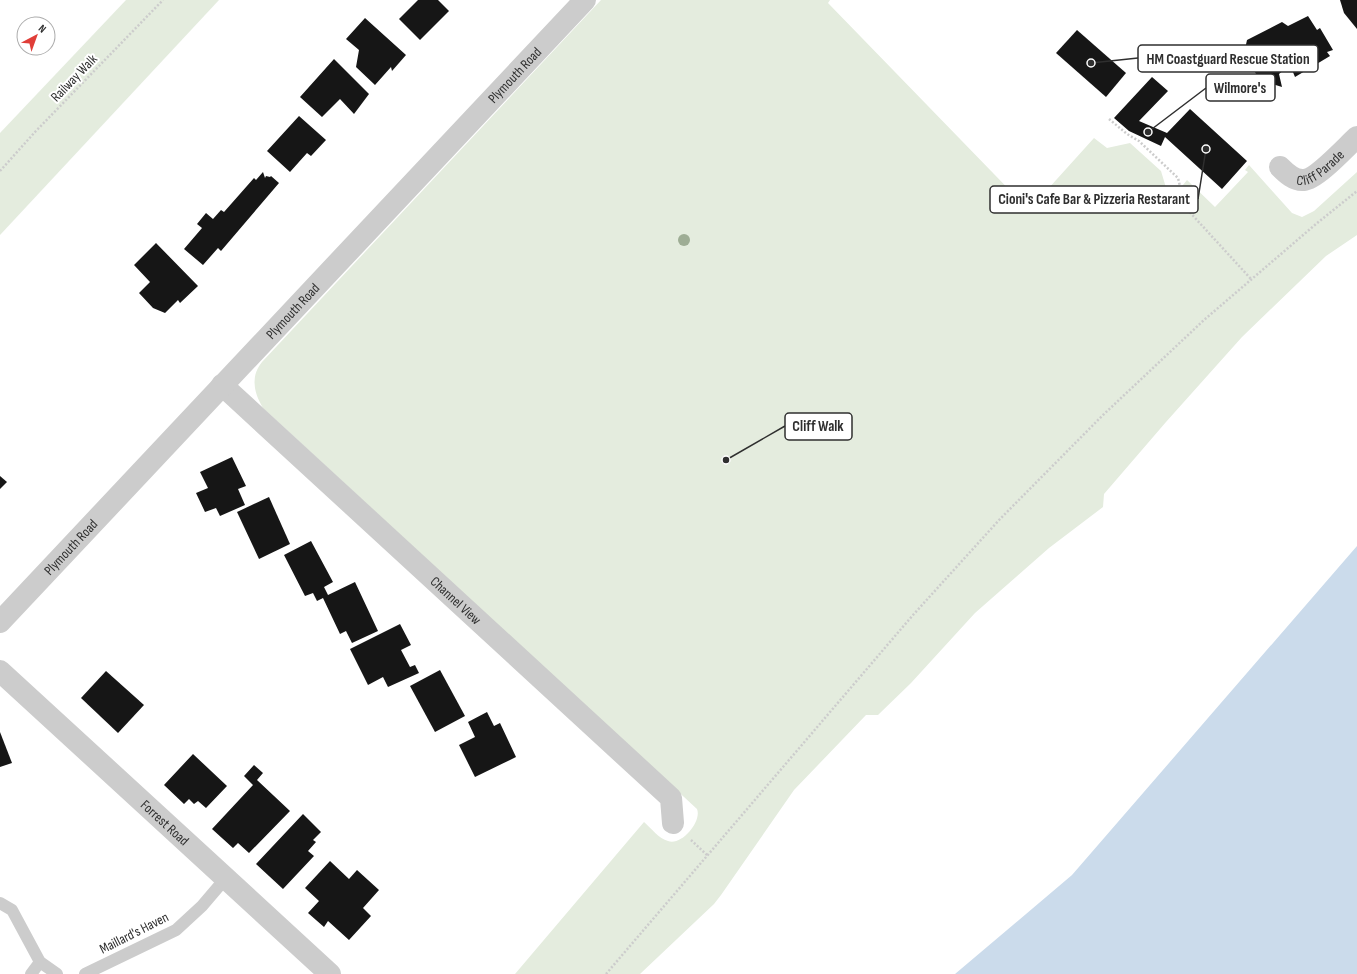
<svg xmlns="http://www.w3.org/2000/svg" width="1357" height="974" font-family="'Sofia Sans Condensed',sans-serif">
<rect width="100%" height="100%" fill="#fff"/>
<g fill="#e4ecde">
<polygon points="126,0 219,0 0,235 0,133"/>
<path d="M601 0H830L828 3 1029 210 1094 138 1107 148 1130 143 1161 171 1170 201 1187 180 1215 207 1248 172 1245 170 1249 165 1292 213 1302 217 1314 211 1357 172V235L1326 256 1242 337 1166 422 1104 494 1103 507 1049 548 975 613 911 683 878 715H866L794 790 721 895 714 904 640 974H515L644 822C651 828 659 839 668 841 682 846 702 821 697 809L263 408C254 393 250 377 262 362Z"/>
</g>
<polygon fill="#cbdbeb" points="1357,546 1357,974 955,974 1072,875"/>
<g fill="#161616">
<polygon points="418,0 438,0 449,11 420,40 399,19"/>
<polygon points="1340,0 1357,0 1357,29 1344,13"/>
<polygon points="1308,16 1317,30 1320,28 1333,50 1327,52 1330,56 1295,77 1290,65 1279,74 1282,87 1259,80 1248,58 1250,57 1245,49 1247,40 1282,22 1288,26"/>
<polygon points="365,18 406,55 392,71 391,67 375,85 356,67 359,50 346,39"/>
<polygon points="1077,30 1126,73 1106,97 1056,53"/>
<polygon points="334,59 369,94 354,114 340,99 322,117 300,97"/>
<polygon points="1152,77 1168,91 1139,121 1167,133 1190,109 1247,161 1222,189 1165,137 1161,146 1129,131 1114,118"/>
<polygon points="299,116 326,140 311,156 307,153 290,172 267,151"/>
<polygon points="263,172 265,178 266,176 270,177 271,176 279,183 221,251 218,248 203,265 184,249 202,228 197,224 206,213 213,219 221,210 224,212 254,178 256,180"/>
<polygon points="156,243 198,286 180,303 178,300 165,313 153,308 139,293 150,282 134,265"/>
<polygon points="232,457 246,486 238,489 245,505 220,516 216,508 205,512 196,493 208,488 200,472"/>
<polygon points="0,476 7,482 0,489"/>
<polygon points="269,497 290,544 259,559 237,512"/>
<polygon points="311,541 333,582 324,587 328,595 355,582 378,631 352,643 346,631 340,634 323,598 317,601 313,593 305,596 284,555"/>
<polygon points="400,624 411,645 401,650 410,667 415,665 419,673 388,687 383,677 368,685 350,649"/>
<polygon points="440,670 465,716 435,732 410,686"/>
<polygon points="106,671 144,705 118,733 81,698"/>
<polygon points="487,712 494,726 500,723 516,757 475,777 459,745 475,737 468,722"/>
<polygon points="0,732 12,763 0,767"/>
<polygon points="193,754 227,786 206,808 198,801 194,804 189,799 184,804 164,785"/>
<polygon points="254,765 263,773 257,780 290,811 249,853 238,843 233,848 212,829 253,785 244,776"/>
<polygon points="303,814 321,832 313,840 316,842 308,851 314,856 283,889 256,864"/>
<polygon points="330,861 349,879 357,870 379,890 363,908 371,916 349,940 328,921 324,927 308,913 319,901 305,888"/>
</g>
<g fill="none" stroke-linecap="round" stroke-linejoin="round">
<g stroke="#ccc" stroke-width="2.5" stroke-dasharray="2 2" stroke-linecap="butt">
<polyline points="1109,119 1127,134 1139,141 1178,178 1185,207 1251,279"/>
<polyline points="0,171 35,132 163,0"/>
<polyline points="691,840 708,856"/>
<polyline points="606,974 913,615 1000,519 1103,415 1204,320 1316,224 1357,191"/>
</g>
<g stroke="#ccc" stroke-width="12">
<polyline points="0,903 12,910 40,962 57,974"/>
<polyline points="31,974 40,962"/>
<polyline points="85,974 176,930 202,906 225,879"/>
</g>
<g stroke="#ccc" stroke-width="22">
<path id="s1" d="M1280 167C1286 173 1294 181 1304 180 1317 179 1346 147 1357 137"/>
<path id="s2" d="M222 385 671 798 673 823"/>
<path id="s3" d="M0 622 585 0"/>
<path id="s4" d="M0 671 330 974"/>
</g>
</g>
<circle fill="#9ead95" cx="684" cy="240" r="6"/>
<g text-anchor="middle" dominant-baseline="central" stroke-width="4" stroke-linejoin="round" paint-order="stroke">
<g font-size="14" fill="#2f2f2f" stroke="#fff">
<text stroke="none"><textPath href="#s3" startOffset="751">Plymouth Road</textPath></text>
<text transform="translate(74 78) rotate(-46)">Railway Walk</text>
<text stroke="none"><textPath href="#s1" startOffset="48">Cliff Parade</textPath></text>
<text stroke="none"><textPath href="#s3" startOffset="427">Plymouth Road</textPath></text>
<text stroke="none"><textPath href="#s3" startOffset="103">Plymouth Road</textPath></text>
<text stroke="none"><textPath href="#s2" startOffset="318">Channel View</textPath></text>
<text stroke="none"><textPath href="#s4" startOffset="224">Forrest Road</textPath></text>
<text transform="translate(134 933) rotate(-27)">Maillard's Haven</text>
</g>
</g>
<path fill="none" stroke="#2f2f2f" stroke-width="1.5" d="M1091 63L1138 58M1148 132L1206 88M1206 149L1198 199M726 460L785 426"/>
<g fill="#2f2f2f" stroke="#fff" stroke-width="1.5">
<circle cx="1091" cy="63" r="4"/>
<circle cx="1148" cy="132" r="4"/>
<circle cx="1206" cy="149" r="4"/>
<circle cx="726" cy="460" r="4"/>
</g>
<g fill="#fff" stroke="#2f2f2f" stroke-width="1.5">
<rect x="1138" y="45" width="180" height="27" rx="4"/>
<rect x="1206" y="74" width="69" height="27" rx="4"/>
<rect x="990" y="186" width="208" height="27" rx="4"/>
<rect x="785" y="413" width="67" height="27" rx="4"/>
</g>
<g font-size="15" text-anchor="middle" font-weight="bold" fill="#2f2f2f">
<text x="1228" y="64">HM Coastguard Rescue Station</text>
<text x="1240" y="93">Wilmore's</text>
<text x="1094" y="204">Cioni's Cafe Bar &amp; Pizzeria Restarant</text>
<text x="818" y="431">Cliff Walk</text>
</g>
<g transform="translate(36 36) rotate(41)"><circle r="19" fill="#ffffff" stroke="#acacac"/>
<path d="M0-3L7 15L0 10L-7 15Z" fill="#e03e38"/>
<text y="-6" font-size="11" font-weight="bold" text-anchor="middle" fill="#2f2f2f">N</text>
</g>
</svg>
